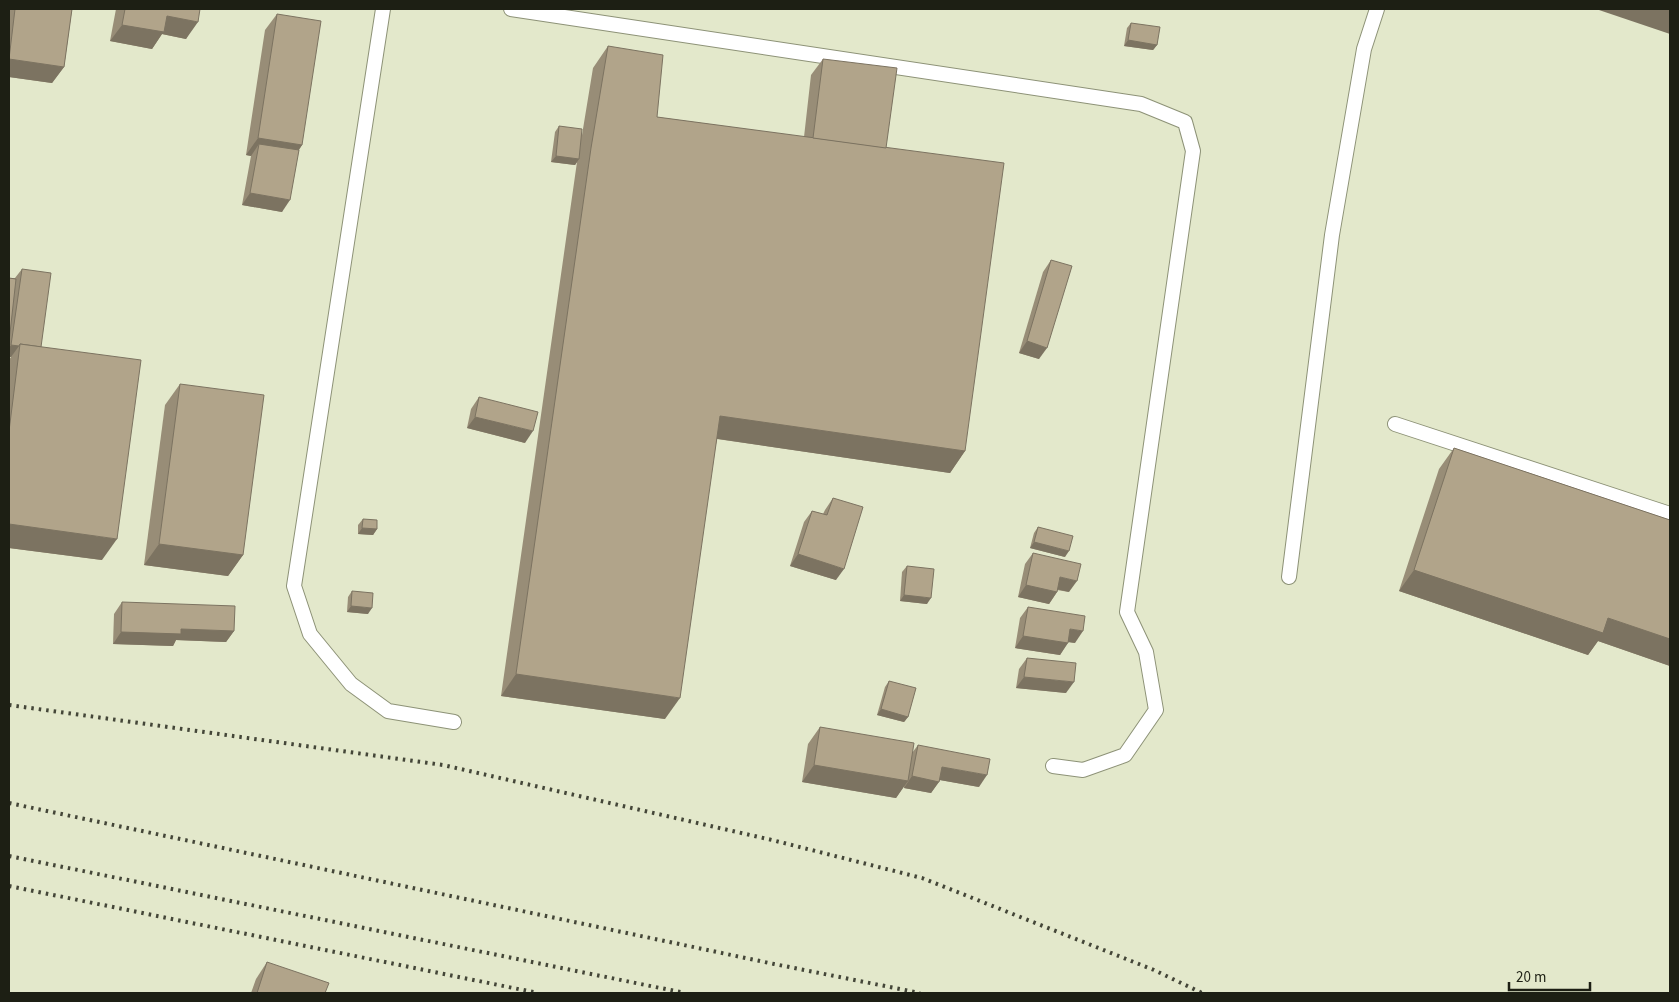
<svg xmlns="http://www.w3.org/2000/svg" width="1679" height="1002" font-family="'Source Sans 3',sans-serif">
<rect width="100%" height="100%" fill="#e3e8cb"/>
<g fill="none" stroke-linecap="round" stroke-linejoin="round">
<g stroke="#8d9277" stroke-width="16">
<g id="service">
<polyline points="383,9 294,586 310,634 351,684 388,711 454,722"/>
<polyline points="511,9 1141,104 1185,122 1193,151 1127,612 1146,652 1156,710 1125,755 1083,770 1053,766"/>
<polyline points="1395,424 1670,514"/>
<polyline points="1289,577 1332,235 1364,49 1377,9"/>
</g>
</g>
<use href="#service" stroke="#fff" stroke-width="14"/>
<g stroke="#444638" stroke-width="4" stroke-dasharray="2.5 5" stroke-linecap="butt">
<polyline points="9,705 443,765 772,840 922,878 1154,970 1202,993"/>
<polyline points="9,803 774,964 920,993"/>
<polyline points="9,856 685,993"/>
<polyline points="9,886 538,993"/>
</g>
</g>
<g fill="#988d77">
<polygon points="9,9 72,9 64,67 52,83 9,77"/>
<polygon points="116,9 200,9 186,39 162,34 152,49 110,41"/>
<polygon points="277,14 302,145 299,150 282,212 242,205 251,156 246,155 265,30"/>
<polygon points="1131,23 1157,45 1153,50 1124,46 1127,28"/>
<polygon points="608,46 657,117 804,137 811,75 823,59 886,148 965,451 950,473 717,439 665,719 501,696 577,162 575,165 551,162 555,132 559,126 582,135 593,68"/>
<polygon points="1051,260 1039,359 1019,353 1043,272"/>
<polygon points="22,269 41,347 102,560 9,548 9,360 11,357 9,357 9,278 15,278"/>
<polygon points="180,384 243,555 228,576 144,565 165,405"/>
<polygon points="479,397 525,443 467,428 471,409"/>
<polygon points="1454,448 1670,520 1670,666 1598,641 1588,655 1399,591 1439,469"/>
<polygon points="833,498 836,580 790,566 804,522 812,511 823,514 825,510"/>
<polygon points="363,519 377,529 373,535 358,534 358,525"/>
<polygon points="1038,527 1065,557 1030,548 1034,533"/>
<polygon points="1033,553 1069,592 1057,590 1057,592 1049,604 1018,597 1025,564"/>
<polygon points="907,566 927,604 900,601 902,572"/>
<polygon points="352,591 368,614 347,612 348,597"/>
<polygon points="122,602 234,631 226,642 176,640 173,646 113,644 114,614"/>
<polygon points="1028,607 1075,643 1068,642 1060,655 1015,648 1020,618"/>
<polygon points="1027,658 1066,693 1016,688 1019,669"/>
<polygon points="889,681 908,717 904,722 877,715 885,687"/>
<polygon points="820,727 912,753 918,745 979,787 940,780 931,793 904,788 904,786 896,798 802,782 808,744"/>
<polygon points="267,962 325,993 251,993 256,979"/>
</g>
<g fill="#7c7361">
<polygon points="1596,9 1670,9 1670,34"/>
<polygon points="167,16 198,22 186,39 162,34 152,49 110,41 122,25"/>
<polygon points="1128,40 1157,45 1153,50 1124,46"/>
<polygon points="9,59 64,67 52,83 9,77"/>
<polygon points="258,138 302,145 291,161 259,144 251,156 246,155"/>
<polygon points="556,156 579,159 575,165 551,162"/>
<polygon points="250,193 290,200 282,212 242,205"/>
<polygon points="1027,341 1047,348 1039,359 1019,353"/>
<polygon points="11,345 19,346 11,357 9,357 9,348"/>
<polygon points="720,416 965,451 950,473 705,437"/>
<polygon points="475,417 533,431 525,443 467,428"/>
<polygon points="9,524 117,539 102,560 9,548"/>
<polygon points="362,528 377,529 373,535 358,534"/>
<polygon points="1034,542 1069,551 1065,557 1030,548"/>
<polygon points="159,544 243,555 228,576 144,565"/>
<polygon points="798,554 844,569 836,580 790,566"/>
<polygon points="1414,570 1608,618 1670,639 1670,666 1598,641 1588,655 1399,591"/>
<polygon points="1060,577 1077,581 1069,592 1052,588"/>
<polygon points="1026,585 1057,592 1049,604 1018,597"/>
<polygon points="904,595 931,598 927,604 900,601"/>
<polygon points="351,606 372,608 368,614 347,612"/>
<polygon points="181,629 234,631 226,642 176,640 173,646 113,644 121,632"/>
<polygon points="1070,629 1083,631 1075,643 1062,641"/>
<polygon points="1023,636 1068,643 1060,655 1015,648"/>
<polygon points="516,674 680,698 665,719 501,696"/>
<polygon points="1024,677 1074,682 1066,693 1016,688"/>
<polygon points="881,709 908,717 904,722 877,715"/>
<polygon points="814,765 908,781 896,798 802,782"/>
<polygon points="942,767 987,775 979,787 934,779"/>
<polygon points="912,776 939,782 931,793 904,788"/>
</g>
<g fill="#b1a48a" stroke="#7c7361">
<polygon points="15,9 72,9 64,67 9,59"/>
<polygon points="125,9 200,9 198,22 167,16 164,32 122,25"/>
<polygon points="277,14 321,21 302,145 258,138"/>
<polygon points="1131,23 1160,27 1157,45 1128,40"/>
<polygon points="608,46 663,55 657,117 1004,163 965,451 720,416 680,698 516,674 591,148"/>
<polygon points="823,59 897,68 886,148 813,138"/>
<polygon points="559,126 582,129 579,159 556,156"/>
<polygon points="259,144 299,150 290,200 250,193"/>
<polygon points="1051,260 1072,266 1047,348 1027,341"/>
<polygon points="22,269 51,273 41,347 20,344 19,346 11,345"/>
<polygon points="9,278 16,279 9,342"/>
<polygon points="20,344 141,360 117,539 9,524 9,431"/>
<polygon points="180,384 264,395 243,555 159,544"/>
<polygon points="479,397 538,412 533,431 475,417"/>
<polygon points="1454,448 1670,520 1670,639 1608,618 1603,633 1414,570"/>
<polygon points="833,498 863,507 844,569 798,554 812,511 827,515"/>
<polygon points="363,519 377,520 377,529 362,528"/>
<polygon points="1038,527 1073,536 1069,551 1034,542"/>
<polygon points="1033,553 1081,564 1077,581 1060,577 1057,592 1026,585"/>
<polygon points="907,566 934,569 931,598 904,595"/>
<polygon points="352,591 373,593 372,608 351,606"/>
<polygon points="122,602 235,606 234,631 181,629 181,634 121,632"/>
<polygon points="1028,607 1085,616 1083,631 1070,629 1068,643 1023,636"/>
<polygon points="1027,658 1076,663 1074,682 1024,677"/>
<polygon points="889,681 916,688 908,717 881,709"/>
<polygon points="820,727 914,743 908,781 814,765"/>
<polygon points="918,745 990,759 987,775 942,767 939,782 912,776"/>
<polygon points="267,962 329,983 325,993 257,993"/>
</g>
<rect width="1679" height="1002" fill="none" stroke="#1d1f14" stroke-width="20"/>
<path d="M1509 982v8h81v-8" fill="none" stroke="#1d1f14" stroke-width="2.5"/>
<text x="1516" y="982" font-size="15" fill="#1d1f14" stroke="#e3e8cb" stroke-width="4" paint-order="stroke">20 m</text>
</svg>
